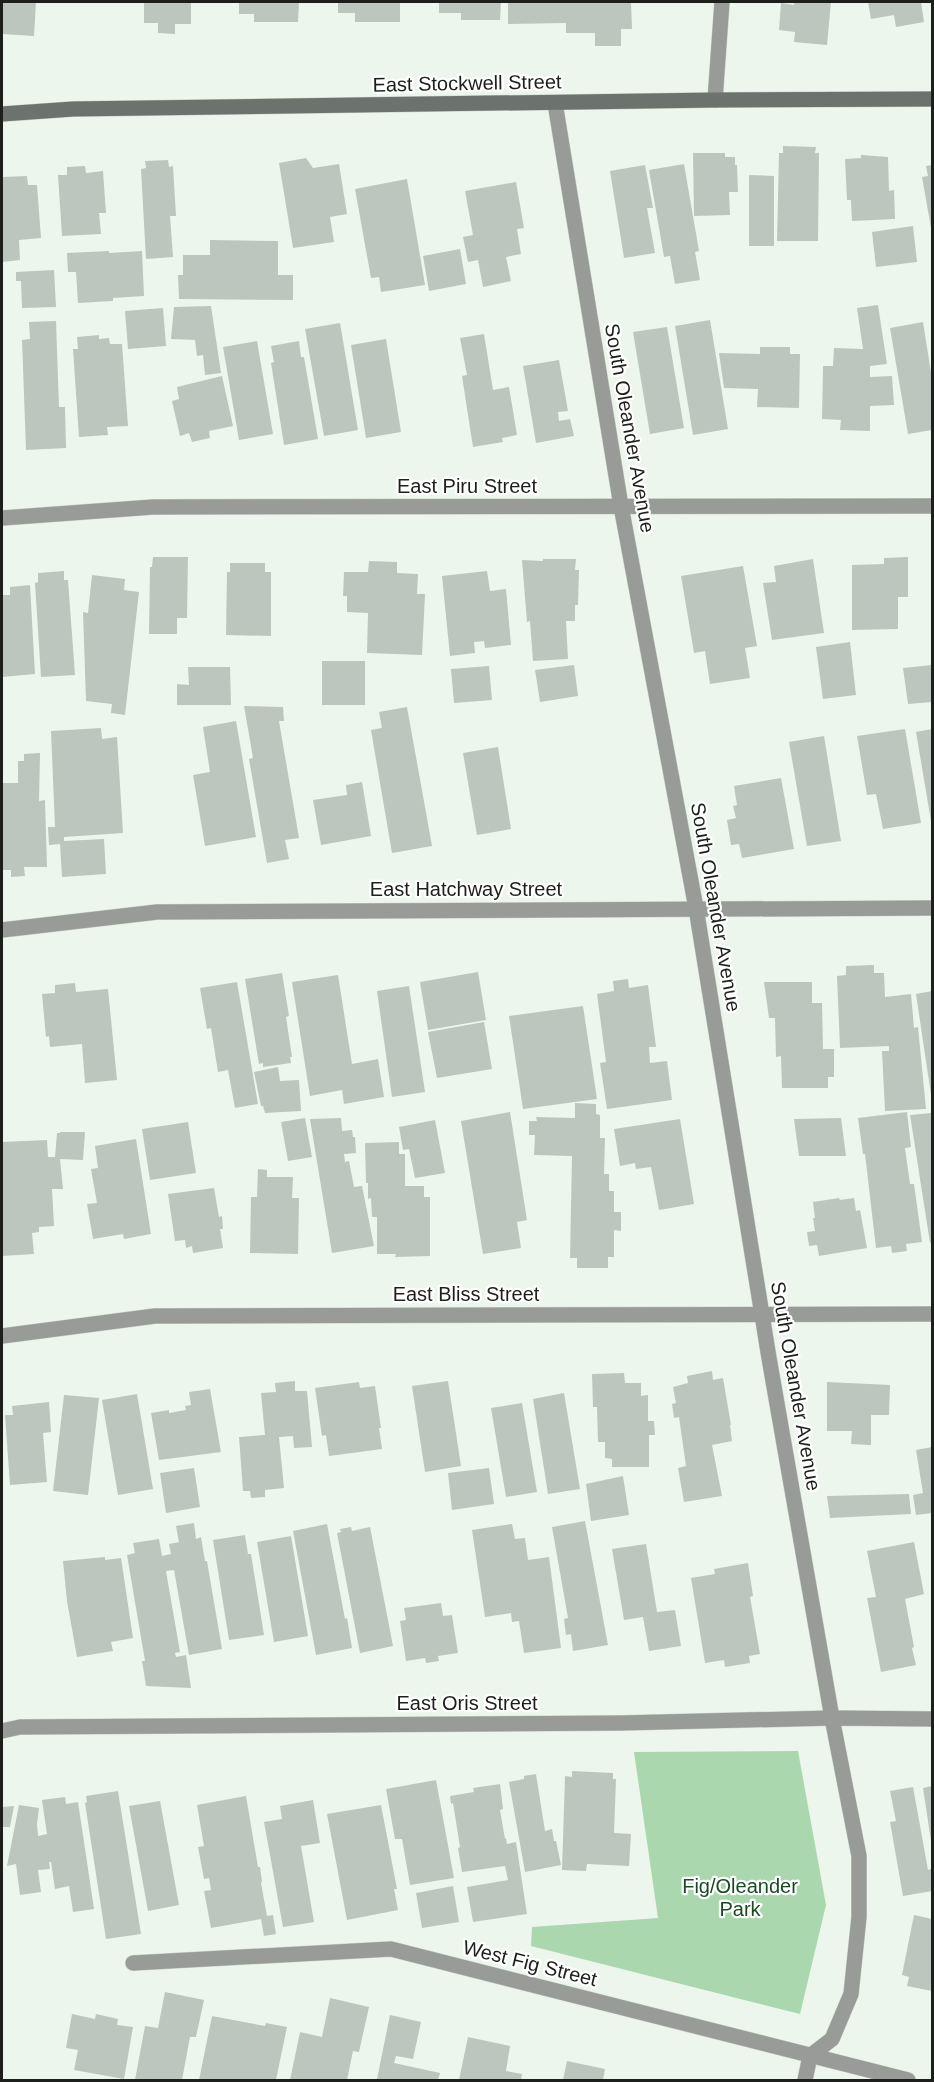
<svg xmlns="http://www.w3.org/2000/svg" width="934" height="2082" font-family="Helvetica,sans-serif">
<rect width="100%" height="100%" fill="#edf6ed"/>
<polygon fill="#abd7af" points="798,1751 826,1905 800,2014 531,1946 532,1927 658,1918 634,1752"/>
<g fill="#bdc6be">
<polygon points="2,2 36,2 34,36 2,34"/>
<polygon points="144,2 191,2 191,24 175,24 175,34 158,33 158,23 144,23"/>
<polygon points="239,2 299,2 298,22 254,22 254,14 239,14"/>
<polygon points="338,2 400,2 400,22 355,22 355,13 338,13"/>
<polygon points="439,2 501,2 500,20 461,20 461,13 439,13"/>
<polygon points="508,2 631,2 632,29 621,29 621,46 595,46 595,33 566,33 566,23 508,24"/>
<polygon points="794,2 831,2 827,45 794,42 795,32 779,30 781,3 794,5"/>
<polygon points="868,2 921,2 924,22 896,27 894,15 871,19"/>
<polygon points="783,146 816,147 815,153 819,153 818,241 777,241 779,153 783,153"/>
<polygon points="693,153 725,153 725,157 735,157 735,165 737,165 738,192 729,192 730,215 694,216"/>
<polygon points="861,155 888,157 889,191 894,190 895,219 852,221 851,200 847,200 845,159 861,158"/>
<polygon points="306,158 313,168 339,164 347,214 330,217 334,242 293,248 279,163"/>
<polygon points="168,160 169,167 173,166 176,216 170,216 173,257 146,259 141,169 146,168 145,161"/>
<polygon points="684,164 699,251 695,252 700,280 675,284 670,256 664,257 649,170"/>
<polygon points="645,165 653,208 647,208 655,253 624,258 610,171"/>
<polygon points="932,165 932,228 931,228 922,177 928,176 926,166"/>
<polygon points="85,166 86,173 103,171 106,213 99,213 101,234 62,236 58,175 67,175 67,167"/>
<polygon points="749,175 774,176 774,246 749,246"/>
<polygon points="27,176 28,185 37,185 41,238 19,240 20,260 2,262 2,177"/>
<polygon points="407,179 425,285 381,292 379,277 371,278 355,189"/>
<polygon points="516,182 524,228 517,229 521,254 506,257 511,281 483,287 478,260 468,262 463,237 473,235 465,191"/>
<polygon points="913,226 917,262 876,267 872,232"/>
<polygon points="210,240 278,241 278,275 293,275 293,300 179,299 178,275 183,275 183,255 210,255"/>
<polygon points="460,249 466,284 429,291 423,256"/>
<polygon points="109,251 109,253 142,251 144,296 113,298 113,301 78,303 76,272 68,272 67,253"/>
<polygon points="54,270 56,307 22,308 21,281 16,281 16,272"/>
<polygon points="878,305 887,364 870,366 870,377 892,376 894,405 870,406 870,431 840,430 841,420 822,419 823,366 833,366 834,348 863,349 857,308"/>
<polygon points="211,306 221,373 205,375 203,355 197,356 195,340 171,339 174,307"/>
<polygon points="163,308 166,346 128,349 125,311"/>
<polygon points="710,320 728,429 693,435 675,326"/>
<polygon points="56,321 59,407 65,407 66,448 26,450 22,340 30,339 29,322"/>
<polygon points="923,322 932,379 932,430 908,434 890,328"/>
<polygon points="340,323 358,430 324,436 305,329"/>
<polygon points="667,327 684,428 650,434 633,332"/>
<polygon points="484,334 493,390 509,387 517,435 502,438 503,442 473,447 462,376 467,375 460,338"/>
<polygon points="99,335 99,339 109,338 110,344 122,344 128,426 107,427 108,435 79,437 73,349 78,349 77,337"/>
<polygon points="386,339 401,432 366,438 351,345"/>
<polygon points="257,341 273,434 239,440 223,347"/>
<polygon points="299,341 301,357 304,357 318,439 284,445 271,363 274,362 271,346"/>
<polygon points="760,347 790,347 790,354 800,354 799,408 757,407 758,389 724,388 719,353 760,354"/>
<polygon points="559,360 568,411 558,412 559,421 570,419 574,436 536,443 523,366"/>
<polygon points="222,376 233,426 209,431 210,438 192,442 189,433 180,436 172,401 179,399 177,387"/>
<polygon points="153,557 188,557 187,618 177,618 177,634 149,634 150,567 152,567"/>
<polygon points="908,557 908,597 898,597 898,629 852,630 852,565 884,564 884,558"/>
<polygon points="543,559 576,559 575,570 579,570 578,605 575,605 575,621 566,621 568,659 533,661 530,621 527,622 522,560 543,561"/>
<polygon points="813,559 824,633 772,640 763,583 776,582 774,566"/>
<polygon points="369,561 397,562 397,573 418,574 417,594 425,594 422,655 367,653 368,613 347,612 347,596 343,596 344,572 368,572"/>
<polygon points="230,563 265,563 265,572 271,572 271,636 226,635 227,572 230,572"/>
<polygon points="743,566 757,646 745,648 750,678 710,684 705,651 694,653 681,576"/>
<polygon points="64,571 64,580 68,580 75,675 41,677 35,583 38,582 38,573"/>
<polygon points="487,571 490,591 506,589 511,645 485,648 484,641 474,642 475,653 450,656 442,576"/>
<polygon points="92,575 125,579 124,590 139,592 125,715 111,713 112,704 86,701 83,612 88,613"/>
<polygon points="30,585 35,674 2,677 2,595 10,595 10,587"/>
<polygon points="850,642 856,695 823,699 816,647"/>
<rect x="322" y="661" width="43" height="44"/>
<polygon points="574,665 578,696 540,702 535,670"/>
<polygon points="932,665 932,702 908,704 903,668"/>
<polygon points="489,666 492,700 454,703 451,669"/>
<polygon points="188,667 230,667 231,705 177,705 177,684 189,685"/>
<polygon points="244,706 283,707 284,721 279,721 299,838 285,840 289,859 267,863 249,759 253,758"/>
<polygon points="407,707 432,846 392,853 371,730 382,728 379,712"/>
<polygon points="236,721 256,837 205,846 193,775 210,772 203,727"/>
<polygon points="101,728 102,739 117,737 123,833 64,837 64,841 104,839 106,874 62,877 60,844 49,845 48,827 55,827 51,731"/>
<polygon points="905,729 921,823 883,829 876,794 867,795 857,736"/>
<polygon points="932,729 932,821 931,821 916,732"/>
<polygon points="824,736 841,841 807,846 789,742"/>
<polygon points="498,747 511,829 477,835 463,753"/>
<polygon points="40,753 39,801 45,800 47,867 24,867 25,876 11,877 11,870 2,870 2,783 18,783 18,761 24,761 24,754"/>
<polygon points="781,778 794,849 742,858 739,844 731,845 727,820 736,818 733,806 737,805 734,786"/>
<polygon points="362,782 371,836 321,845 313,800 347,795 346,785"/>
<polygon points="874,965 874,973 884,973 885,997 911,994 914,1028 918,1027 926,1109 885,1111 882,1051 889,1051 889,1046 840,1048 837,976 846,975 846,966"/>
<polygon points="478,972 486,1020 428,1030 420,982"/>
<polygon points="282,973 289,1016 286,1017 292,1057 290,1057 291,1063 263,1067 263,1063 259,1064 245,979"/>
<polygon points="338,975 352,1064 378,1059 384,1097 344,1104 342,1090 310,1096 292,982"/>
<polygon points="628,979 629,988 648,985 656,1047 649,1047 650,1063 667,1061 672,1100 607,1109 600,1063 606,1062 597,994 614,991 613,981"/>
<polygon points="237,982 258,1104 235,1108 228,1070 218,1072 211,1028 207,1029 200,988"/>
<polygon points="764,982 812,982 812,1003 822,1003 823,1049 834,1049 834,1077 828,1077 828,1088 782,1088 781,1056 776,1057 775,1018 769,1018"/>
<polygon points="75,983 76,992 108,989 117,1080 85,1083 82,1044 50,1047 49,1036 46,1037 42,994 55,993 55,985"/>
<polygon points="409,986 425,1092 392,1097 377,991"/>
<polygon points="932,991 932,1095 931,1095 916,994"/>
<polygon points="583,1006 597,1099 523,1109 509,1016"/>
<polygon points="484,1022 492,1069 437,1078 428,1032"/>
<polygon points="278,1067 280,1081 299,1080 301,1111 265,1113 263,1106 261,1106 254,1072"/>
<polygon points="575,1103 596,1104 596,1114 600,1115 600,1138 605,1138 604,1174 609,1174 609,1191 614,1191 614,1212 621,1212 621,1231 614,1230 614,1257 608,1257 608,1268 577,1268 577,1258 570,1258 572,1156 534,1155 535,1135 529,1135 529,1121 537,1121 536,1117 575,1118"/>
<polygon points="510,1112 527,1220 517,1222 521,1248 483,1254 461,1121"/>
<polygon points="907,1112 911,1147 905,1148 910,1184 914,1184 922,1242 906,1244 907,1251 892,1253 891,1246 876,1248 865,1154 863,1154 858,1118"/>
<polygon points="932,1113 932,1242 930,1243 910,1115"/>
<polygon points="305,1118 312,1157 288,1161 281,1122"/>
<polygon points="341,1118 342,1131 352,1130 353,1137 355,1137 356,1153 344,1154 345,1162 349,1161 354,1187 362,1186 374,1246 332,1253 310,1119"/>
<polygon points="841,1118 846,1156 799,1156 794,1119"/>
<polygon points="680,1119 694,1204 659,1210 651,1167 636,1169 635,1163 620,1166 614,1129"/>
<polygon points="435,1120 445,1173 415,1178 409,1149 403,1150 399,1127"/>
<polygon points="188,1122 196,1173 150,1180 142,1129"/>
<polygon points="60,1132 85,1132 83,1160 60,1159 63,1189 52,1189 54,1226 39,1227 39,1232 32,1233 34,1254 2,1256 2,1142 47,1140 48,1157 55,1157 57,1133 60,1133"/>
<polygon points="136,1139 151,1234 124,1239 123,1234 93,1239 87,1204 97,1203 91,1169 98,1168 95,1146"/>
<polygon points="399,1142 399,1154 405,1154 405,1186 424,1186 424,1197 430,1197 430,1256 395,1257 396,1254 377,1254 377,1217 372,1217 371,1198 368,1199 368,1183 366,1183 365,1143"/>
<polygon points="258,1169 267,1170 267,1177 293,1177 292,1198 299,1198 298,1254 250,1253 251,1197 257,1197"/>
<polygon points="214,1188 219,1217 222,1216 223,1229 220,1229 223,1248 193,1253 192,1246 186,1248 185,1240 175,1241 168,1194"/>
<polygon points="839,1198 840,1200 854,1198 856,1211 860,1210 867,1248 819,1256 817,1245 809,1246 807,1232 815,1231 813,1218 815,1218 813,1202"/>
<polygon points="712,1371 713,1380 723,1378 731,1425 730,1425 732,1441 712,1445 722,1496 684,1502 678,1468 686,1466 679,1417 674,1418 672,1404 676,1403 673,1387 688,1383 687,1376"/>
<polygon points="624,1373 625,1383 641,1383 641,1396 648,1395 648,1421 654,1421 655,1435 649,1435 649,1467 612,1467 612,1459 605,1458 605,1442 598,1442 597,1407 593,1407 592,1374"/>
<polygon points="295,1381 295,1391 307,1391 312,1447 294,1448 293,1436 279,1437 284,1488 265,1490 265,1497 251,1498 250,1491 243,1491 239,1437 265,1435 261,1393 276,1392 275,1383"/>
<polygon points="448,1381 461,1466 425,1472 412,1386"/>
<polygon points="359,1382 360,1388 375,1386 381,1428 379,1428 382,1449 329,1456 326,1435 322,1436 315,1388"/>
<polygon points="827,1382 890,1385 889,1415 871,1415 871,1445 851,1444 852,1431 827,1431"/>
<polygon points="210,1389 221,1452 159,1460 151,1413 169,1410 169,1413 186,1410 185,1406 191,1405 189,1392"/>
<polygon points="564,1393 580,1489 548,1494 533,1399"/>
<polygon points="137,1394 153,1489 118,1495 102,1400"/>
<polygon points="64,1395 99,1398 88,1495 53,1491"/>
<polygon points="49,1402 51,1432 43,1433 47,1482 10,1485 5,1415 13,1415 12,1406"/>
<polygon points="522,1403 537,1492 506,1497 491,1408"/>
<polygon points="932,1447 932,1513 916,1515 913,1495 923,1493 916,1450"/>
<polygon points="194,1468 200,1507 166,1513 160,1473"/>
<polygon points="489,1468 494,1504 452,1510 448,1473"/>
<polygon points="623,1476 629,1515 591,1521 586,1484"/>
<polygon points="909,1494 911,1514 830,1518 827,1496"/>
<polygon points="585,1521 608,1645 573,1651 571,1634 566,1635 564,1619 568,1618 552,1527"/>
<polygon points="194,1523 196,1539 201,1537 205,1561 207,1561 222,1649 189,1655 174,1570 166,1571 180,1652 175,1653 176,1657 186,1655 191,1688 146,1686 142,1661 145,1661 127,1555 135,1553 133,1543 159,1539 162,1556 171,1554 169,1544 179,1542 176,1526"/>
<polygon points="327,1524 345,1619 347,1618 352,1648 316,1655 293,1531"/>
<polygon points="512,1524 515,1539 525,1538 528,1560 549,1557 561,1648 524,1653 519,1621 512,1622 511,1613 485,1617 472,1530"/>
<polygon points="351,1527 352,1531 370,1527 393,1646 360,1653 337,1533 341,1532 340,1529"/>
<polygon points="245,1535 248,1554 251,1554 264,1635 229,1640 213,1540"/>
<polygon points="291,1536 308,1636 274,1642 257,1542"/>
<polygon points="914,1542 924,1594 905,1599 914,1647 912,1648 916,1665 881,1672 867,1598 876,1597 867,1551"/>
<polygon points="646,1544 657,1612 675,1610 681,1646 649,1651 643,1617 624,1620 612,1549"/>
<polygon points="105,1557 105,1560 121,1558 133,1638 111,1642 113,1651 77,1657 67,1601 63,1561"/>
<polygon points="748,1563 753,1596 750,1597 760,1654 749,1656 750,1663 725,1667 724,1660 705,1663 691,1578 715,1574 714,1569"/>
<polygon points="441,1603 443,1616 452,1615 458,1653 438,1656 439,1661 426,1663 425,1658 406,1661 400,1621 406,1620 404,1608"/>
<polygon points="572,1771 613,1773 613,1779 616,1779 614,1833 631,1834 629,1866 587,1864 586,1871 562,1870 565,1776 572,1777"/>
<polygon points="536,1774 545,1831 552,1829 554,1841 556,1841 561,1865 525,1872 509,1782 524,1779 524,1776"/>
<polygon points="436,1780 454,1878 410,1885 402,1839 395,1839 386,1789"/>
<polygon points="500,1784 503,1809 500,1810 505,1839 506,1838 507,1844 516,1842 527,1914 473,1922 467,1887 508,1880 505,1866 462,1872 458,1848 460,1847 453,1803 451,1804 450,1796 474,1792 473,1788"/>
<polygon points="932,1786 932,1841 931,1841 923,1788"/>
<polygon points="913,1787 928,1870 931,1869 932,1891 903,1896 890,1822 896,1821 890,1791"/>
<polygon points="118,1791 141,1934 106,1939 85,1803 87,1802 86,1796"/>
<polygon points="246,1796 258,1867 260,1867 262,1882 261,1883 267,1916 273,1915 276,1934 264,1936 261,1919 211,1928 204,1891 211,1890 209,1878 204,1879 198,1847 204,1846 197,1805"/>
<polygon points="65,1797 66,1804 78,1802 94,1909 73,1912 69,1886 55,1889 51,1862 49,1862 50,1869 38,1870 41,1892 20,1895 16,1864 7,1866 19,1805 39,1808 37,1824 38,1836 47,1834 42,1800"/>
<polygon points="313,1800 320,1843 301,1846 314,1922 283,1927 264,1822 282,1819 280,1806"/>
<polygon points="160,1801 179,1905 148,1911 129,1806"/>
<polygon points="381,1805 397,1889 394,1889 398,1910 347,1920 327,1814"/>
<polygon points="14,1806 10,1827 2,1827 2,1807"/>
<polygon points="453,1886 459,1922 422,1928 416,1893"/>
<polygon points="914,1915 932,1919 932,1991 907,1986 909,1977 902,1975"/>
<polygon points="165,1992 204,2000 196,2037 190,2037 182,2080 135,2080 145,2026 158,2028"/>
<polygon points="330,1998 369,2007 359,2052 353,2051 347,2080 290,2080 300,2032 322,2037"/>
<polygon points="72,2014 95,2019 96,2014 118,2019 117,2025 133,2027 124,2079 74,2070 78,2050 66,2048"/>
<polygon points="390,2015 421,2022 413,2059 396,2056 394,2063 440,2073 438,2080 377,2079"/>
<polygon points="212,2016 265,2026 266,2023 287,2027 276,2080 199,2080"/>
<polygon points="468,2037 510,2046 506,2071 522,2074 521,2080 459,2080"/>
<polygon points="567,2061 605,2069 603,2080 563,2080"/>
</g>
<g fill="none" stroke-linecap="round" stroke-linejoin="round">
<g stroke="#c7cfc7" stroke-width="16">
<g id="street">
<polyline points="715,100 722,2"/>
<polyline points="555,103 621,506 696,908 769,1358 832,1718 859,1856 859,1917 851,1994 832,2039 810,2056 805,2080"/>
<polyline points="2,518 153,507 932,506"/>
<polyline points="2,930 157,912 932,908"/>
<polyline points="2,1336 155,1316 932,1314"/>
<polyline points="2,1731 20,1727 621,1723 832,1718 932,1719"/>
<polyline points="133,1963 391,1949 908,2080"/>
</g>
</g>
<g stroke="#c7cfc7" stroke-width="16">
<polyline id="secondary" points="2,114 73,109 715,100 932,99"/>
</g>
<use href="#street" stroke="#989b98" stroke-width="15"/>
<use href="#secondary" stroke="#6c726d" stroke-width="15"/>
</g>
<g text-anchor="middle" dominant-baseline="central" stroke-width="4.5" stroke-linejoin="round" paint-order="stroke">
<g font-size="20" fill="#1c1f1c" stroke="#fff">
<text transform="translate(467 83) rotate(-1)">East Stockwell Street</text>
<text transform="translate(630 428) rotate(80)">South Oleander Avenue</text>
<text x="467" y="486">East Piru Street</text>
<text x="466" y="889">East Hatchway Street</text>
<text transform="translate(716 907) rotate(80)">South Oleander Avenue</text>
<text x="466" y="1294">East Bliss Street</text>
<text transform="translate(796 1386) rotate(80)">South Oleander Avenue</text>
<text x="467" y="1703">East Oris Street</text>
<text transform="translate(530 1963) rotate(14)">West Fig Street</text>
</g>
<g font-size="20" fill="#184b22" stroke="#fff">
<text x="740" y="1886">Fig/Oleander<tspan x="740" dy="23">Park</tspan></text>
</g>
</g>
<rect width="934" height="2082" fill="none" stroke="#1c1f1c" stroke-width="6"/>
</svg>
